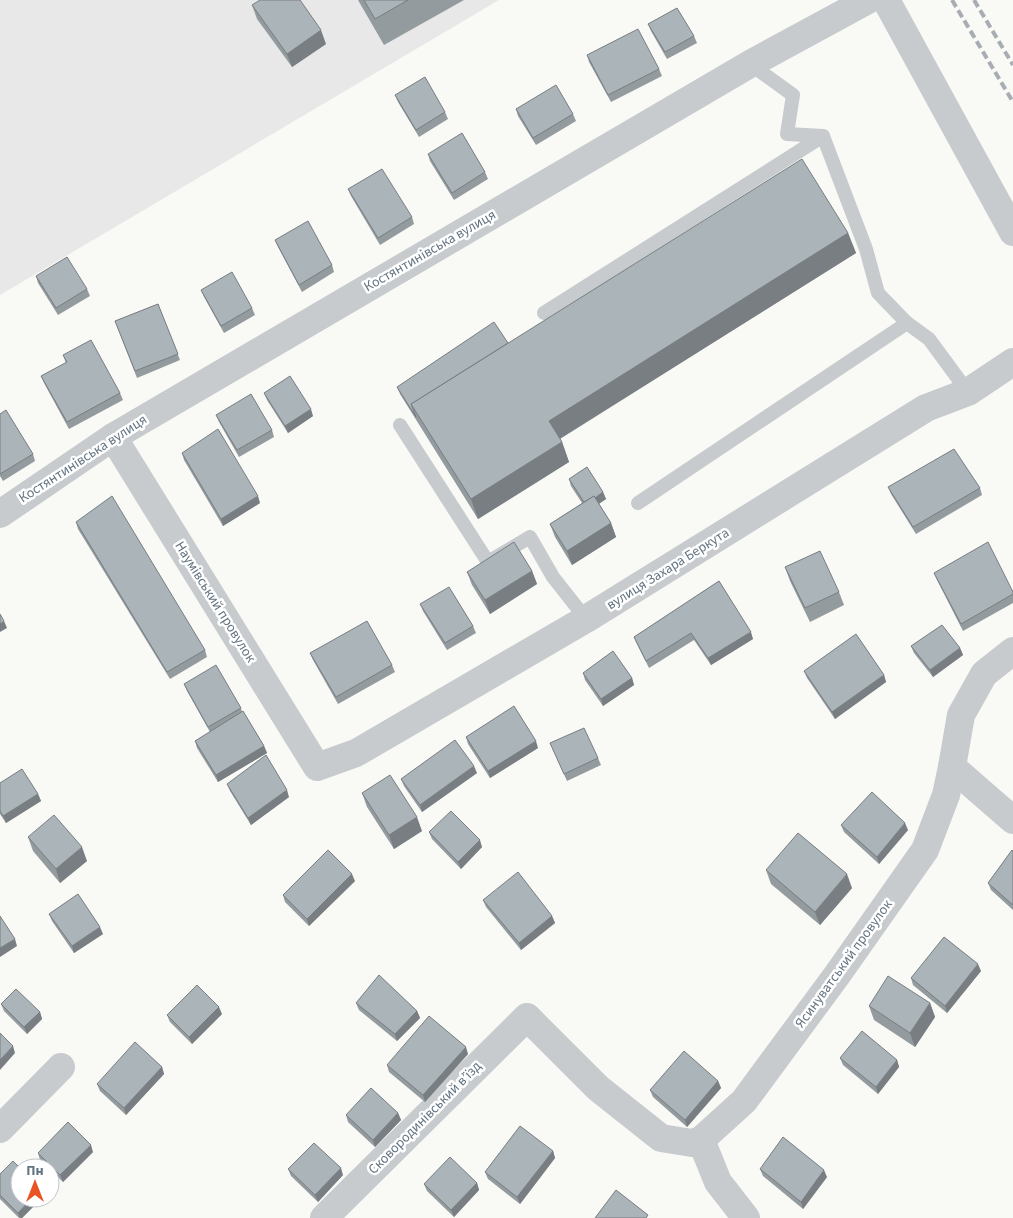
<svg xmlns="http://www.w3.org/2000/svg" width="1013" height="1218" font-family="'Source Sans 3',sans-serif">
<rect width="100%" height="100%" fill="#f9f9f6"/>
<polygon fill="#e7e8e7" points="0,0 499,0 0,295"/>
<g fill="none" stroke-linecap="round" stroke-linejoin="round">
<g stroke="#c7cbce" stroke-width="14">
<polyline points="750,64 793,95 787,134 823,136 866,249 878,293 907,323"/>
<polyline points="544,313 823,136"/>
<polyline points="400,425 488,562 530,537 553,577 586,619"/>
<polyline points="638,503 907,323 929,339 968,392"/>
</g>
<g stroke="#c7cbce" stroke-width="28">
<polyline points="886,0 1013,232"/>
<polyline points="113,437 317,767 356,753 586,619 926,408 968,392 1013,362"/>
<polyline points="0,514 113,437 750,64 868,0"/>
<polyline points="1013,651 984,674 961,715 952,767 1013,820"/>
<polyline points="0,1129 61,1067"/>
<polyline points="701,1140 744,1101 837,975 925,850 946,795 952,767"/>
<polyline points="324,1218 527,1017 598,1088 661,1138 692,1143 701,1140 718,1182 746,1218"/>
</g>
<g stroke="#a7adb3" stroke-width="4" stroke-dasharray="8 4" stroke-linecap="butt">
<polyline points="952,0 1013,102"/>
<polyline points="974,0 1013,65"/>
</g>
</g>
<g fill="#939b9f">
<polygon points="358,0 464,0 384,45"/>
<polygon points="252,5 326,44 292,67 257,19"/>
<polygon points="648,24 694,36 697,43 667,59 651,31"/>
<polygon points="587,55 659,69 662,76 611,102 589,62"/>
<polygon points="395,95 445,112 448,119 419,137 398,102"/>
<polygon points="516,109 573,114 576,121 536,145 518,116"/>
<polygon points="428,154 485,172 488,179 454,200 430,161"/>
<polygon points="348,189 412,217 414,224 380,245 351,196"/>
<polygon points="848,233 856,253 560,439 562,442 569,462 478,519 400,394 397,387 508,343"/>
<polygon points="275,240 332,265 334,272 302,292 278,247"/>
<polygon points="36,276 87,289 90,296 58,315 38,283"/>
<polygon points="201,290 252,308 255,315 224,333 204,297"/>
<polygon points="158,304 180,360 137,378 115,321"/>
<polygon points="63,355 120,393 123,400 69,429 44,383 41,376 66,363"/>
<polygon points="264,393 313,416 288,433 267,400"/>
<polygon points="0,414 33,454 35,461 3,481 0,476"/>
<polygon points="216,415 272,430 274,437 239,457 219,422"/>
<polygon points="182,453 260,503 223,526 184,460"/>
<polygon points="569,479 603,492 606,499 599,504 611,523 616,537 572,565 555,537 550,524 582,503 571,486"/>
<polygon points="888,487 980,488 982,495 916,534 891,494"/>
<polygon points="76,522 205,650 207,657 170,679 78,529"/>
<polygon points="785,567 839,592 844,605 810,622 790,581"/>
<polygon points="532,571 537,584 490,614 472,585 467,572"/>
<polygon points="934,573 1013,592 1013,603 963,631 937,580"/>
<polygon points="719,581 753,639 711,665 694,640 649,668 637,644 634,637"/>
<polygon points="420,604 473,626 476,633 447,650 423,611"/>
<polygon points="911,646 960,648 963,655 933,677 914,653"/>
<polygon points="310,653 392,665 395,672 338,704 313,660"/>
<polygon points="804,671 884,675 886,682 835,719 807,678"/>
<polygon points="583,673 632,678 634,685 603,706 585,680"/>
<polygon points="184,684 241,708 242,712 264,746 267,753 218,782 197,748 195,741 210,732 187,691"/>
<polygon points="466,737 538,748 490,778 468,744"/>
<polygon points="550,743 598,758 601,765 567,781"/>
<polygon points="477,773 422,812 404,786 401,779"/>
<polygon points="0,783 38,794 41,801 6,823 0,814"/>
<polygon points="227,784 289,797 251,825 230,791"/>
<polygon points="362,793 422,831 394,849 367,807"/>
<polygon points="841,825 908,830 879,864 844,832"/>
<polygon points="429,832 482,847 461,869 432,839"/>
<polygon points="28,837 87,861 60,883 33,851"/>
<polygon points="1013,851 1013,910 991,890 988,883"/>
<polygon points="766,870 852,888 820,925 771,884"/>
<polygon points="355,881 309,926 285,902 283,895"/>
<polygon points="483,900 552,916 555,923 521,950 486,907"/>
<polygon points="49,914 103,934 74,953 52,921"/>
<polygon points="981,971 947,1013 913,985 911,978"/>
<polygon points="356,1003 417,1011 420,1018 397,1041 359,1010"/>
<polygon points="930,1003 935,1017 915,1047 874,1020 869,1006"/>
<polygon points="1,1004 40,1012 42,1019 27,1034 4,1011"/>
<polygon points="222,1014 192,1044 170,1022 167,1015"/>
<polygon points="468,1054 425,1102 389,1072 387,1065"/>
<polygon points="840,1058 897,1060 899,1067 878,1094 843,1065"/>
<polygon points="162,1067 164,1074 126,1115 100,1091 97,1084"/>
<polygon points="718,1081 721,1088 687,1127 653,1097 650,1090"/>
<polygon points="398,1113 401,1120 375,1147 348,1122 346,1115"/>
<polygon points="553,1151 555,1158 520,1204 488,1179 485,1172"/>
<polygon points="93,1152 63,1182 50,1169 50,1168 49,1168 40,1160 38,1153"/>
<polygon points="288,1169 343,1175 318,1202 291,1176"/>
<polygon points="760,1169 827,1177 803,1209 763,1176"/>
<polygon points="0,1174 42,1198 22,1218 19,1218 0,1199"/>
<polygon points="477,1183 479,1190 454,1217 427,1191 424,1184"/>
</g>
<g fill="#787e82">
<polygon points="321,30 326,44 292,67 287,54"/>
<polygon points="848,233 856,253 556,441 549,421"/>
<polygon points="311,409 313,416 288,433 285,426"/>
<polygon points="562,442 569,462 478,519 471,499"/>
<polygon points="603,492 606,499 587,511 585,504"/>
<polygon points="258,496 260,503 223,526 221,519"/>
<polygon points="611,523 616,537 572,565 567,551"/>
<polygon points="532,571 537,584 490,614 485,600"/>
<polygon points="4,621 7,628 0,632 0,624"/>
<polygon points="751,632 753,639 711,665 708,658"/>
<polygon points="960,648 963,655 933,677 930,670"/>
<polygon points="884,675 886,682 835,719 832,712"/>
<polygon points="632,678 634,685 603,706 601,699"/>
<polygon points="536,741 538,748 490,778 488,771"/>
<polygon points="264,746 267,753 218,782 216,775"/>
<polygon points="474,766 477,773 422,812 420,805"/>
<polygon points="287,790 289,797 251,825 248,818"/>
<polygon points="38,794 41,801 6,823 3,816"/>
<polygon points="417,817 422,831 394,849 389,835"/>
<polygon points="905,823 908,830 879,864 877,857"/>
<polygon points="480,840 482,847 461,869 458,862"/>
<polygon points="82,847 87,861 60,883 56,869"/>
<polygon points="352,874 355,881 309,926 307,919"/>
<polygon points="847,874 852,888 820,925 815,912"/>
<polygon points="552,916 555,923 521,950 519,943"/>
<polygon points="100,927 103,934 74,953 72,946"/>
<polygon points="15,939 17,946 0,957 0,948"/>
<polygon points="978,964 981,971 947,1013 945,1006"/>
<polygon points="930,1003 935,1017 915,1047 910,1033"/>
<polygon points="219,1007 222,1014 192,1044 189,1037"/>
<polygon points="417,1011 420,1018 397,1041 395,1034"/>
<polygon points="40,1012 42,1019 27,1034 24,1027"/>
<polygon points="13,1046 15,1053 0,1070 0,1060"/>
<polygon points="466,1047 468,1054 425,1102 423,1095"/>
<polygon points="897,1060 899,1067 878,1094 876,1087"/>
<polygon points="162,1067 164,1074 126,1115 124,1108"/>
<polygon points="718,1081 721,1088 687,1127 685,1120"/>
<polygon points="398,1113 401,1120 375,1147 373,1140"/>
<polygon points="91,1145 93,1152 63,1182 60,1175"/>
<polygon points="553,1151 555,1158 520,1204 517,1197"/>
<polygon points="341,1168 343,1175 318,1202 315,1195"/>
<polygon points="824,1170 827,1177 803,1209 801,1202"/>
<polygon points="477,1183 479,1190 454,1217 451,1210"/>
<polygon points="32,1198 42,1198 22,1218 20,1218 18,1213"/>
</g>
<g fill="#abb4b9" stroke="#787e82">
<polygon points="260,0 300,0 321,30 287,54 252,5"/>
<polygon points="364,0 408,0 375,19"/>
<polygon points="677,8 694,36 665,52 648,24"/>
<polygon points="638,29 659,69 608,95 587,55"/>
<polygon points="425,77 445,112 416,130 395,95"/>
<polygon points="556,85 573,114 533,138 516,109"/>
<polygon points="462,133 485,172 452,193 428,154"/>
<polygon points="802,159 848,233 549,421 562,442 471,499 411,404"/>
<polygon points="382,169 412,217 378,238 348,189"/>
<polygon points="308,221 332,265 299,285 275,240"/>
<polygon points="67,257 87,289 56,308 36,276"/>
<polygon points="232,272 252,308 221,326 201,290"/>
<polygon points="158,304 178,354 135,371 115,321"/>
<polygon points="494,322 508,343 411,404 416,417 397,387"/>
<polygon points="91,340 120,393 67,422 41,376 67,362 63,355"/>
<polygon points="290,376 311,409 285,426 264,393"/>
<polygon points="251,394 272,430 237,450 216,415"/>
<polygon points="6,410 33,454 0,474 0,414"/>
<polygon points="218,429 258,496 221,519 182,453"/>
<polygon points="954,449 980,488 913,527 888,487"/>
<polygon points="587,467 603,492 595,498 594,496 584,502 569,479"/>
<polygon points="112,496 205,650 167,672 76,522"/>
<polygon points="594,496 611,523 567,551 550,524"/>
<polygon points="514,542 532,571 485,600 467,572"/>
<polygon points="988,542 1013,592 1013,594 961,624 934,573"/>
<polygon points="820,551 839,592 805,608 785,567"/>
<polygon points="719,581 751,632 708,658 691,633 646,661 634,637"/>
<polygon points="449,587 473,626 445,643 420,604"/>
<polygon points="0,614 4,621 0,624"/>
<polygon points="367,621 392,665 336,697 310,653"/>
<polygon points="942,625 960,648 930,670 911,646"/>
<polygon points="856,634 884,675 832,712 804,671"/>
<polygon points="613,651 632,678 601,699 583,673"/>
<polygon points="216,665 241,708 208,727 184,684"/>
<polygon points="514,706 536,741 488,771 466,737"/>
<polygon points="243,711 264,746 216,775 195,741"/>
<polygon points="584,728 598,758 564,774 550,743"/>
<polygon points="455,740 474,766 420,805 401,779"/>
<polygon points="266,755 287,790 248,818 227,784"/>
<polygon points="22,769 38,794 3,816 0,811 0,783"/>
<polygon points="390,775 417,817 389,835 362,793"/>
<polygon points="872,792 905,823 877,857 841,825"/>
<polygon points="451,811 480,840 458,862 429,832"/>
<polygon points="54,815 82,847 56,869 28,837"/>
<polygon points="798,833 847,874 815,912 766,870"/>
<polygon points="328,850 352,874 307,919 283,895"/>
<polygon points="1012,850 1013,851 1013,905 988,883"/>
<polygon points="518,872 552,916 519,943 483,900"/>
<polygon points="78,894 100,927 72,946 49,914"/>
<polygon points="0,916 15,939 0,948"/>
<polygon points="944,937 978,964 945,1006 911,978"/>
<polygon points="379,975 417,1011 395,1034 356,1003"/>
<polygon points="888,976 930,1003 910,1033 869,1006"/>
<polygon points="197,985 219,1007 189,1037 167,1015"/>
<polygon points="16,989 40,1012 24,1027 1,1004"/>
<polygon points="429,1016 466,1047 423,1095 387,1065"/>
<polygon points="862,1031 897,1060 876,1087 840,1058"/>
<polygon points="0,1033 13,1046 0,1060"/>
<polygon points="135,1042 162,1067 124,1108 97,1084"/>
<polygon points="684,1051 718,1081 685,1120 650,1090"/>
<polygon points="371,1088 398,1113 373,1140 346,1115"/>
<polygon points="68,1122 91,1145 60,1175 38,1153"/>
<polygon points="520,1126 553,1151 517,1197 485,1172"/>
<polygon points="783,1137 824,1170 801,1202 760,1169"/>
<polygon points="314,1143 341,1168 315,1195 288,1169"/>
<polygon points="450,1157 477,1183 451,1210 424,1184"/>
<polygon points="13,1161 20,1168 20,1198 32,1198 18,1213 0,1195 0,1174"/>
<polygon points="616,1190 648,1215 646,1218 595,1218"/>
</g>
<g text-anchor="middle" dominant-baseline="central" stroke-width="5" stroke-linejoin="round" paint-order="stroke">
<g font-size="14" fill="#637482" stroke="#fff">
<text transform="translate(430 251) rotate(-30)">Костянтинівська вулиця</text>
<text transform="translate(83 459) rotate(-33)">Костянтинівська вулиця</text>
<text transform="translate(668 569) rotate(-32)">вулиця Захара Беркута</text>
<text transform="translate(215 602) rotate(58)">Наумівський провулок</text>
<text transform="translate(844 964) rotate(-54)">Ясинуватський провулок</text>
<text transform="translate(425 1118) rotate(-45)">Сковородинівський в’їзд</text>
</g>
</g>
<g transform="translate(35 1183)"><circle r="24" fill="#ffffff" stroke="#c1c7cd"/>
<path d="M0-4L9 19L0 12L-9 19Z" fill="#ea5325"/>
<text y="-8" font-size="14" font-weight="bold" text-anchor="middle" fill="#637482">Пн</text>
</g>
</svg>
